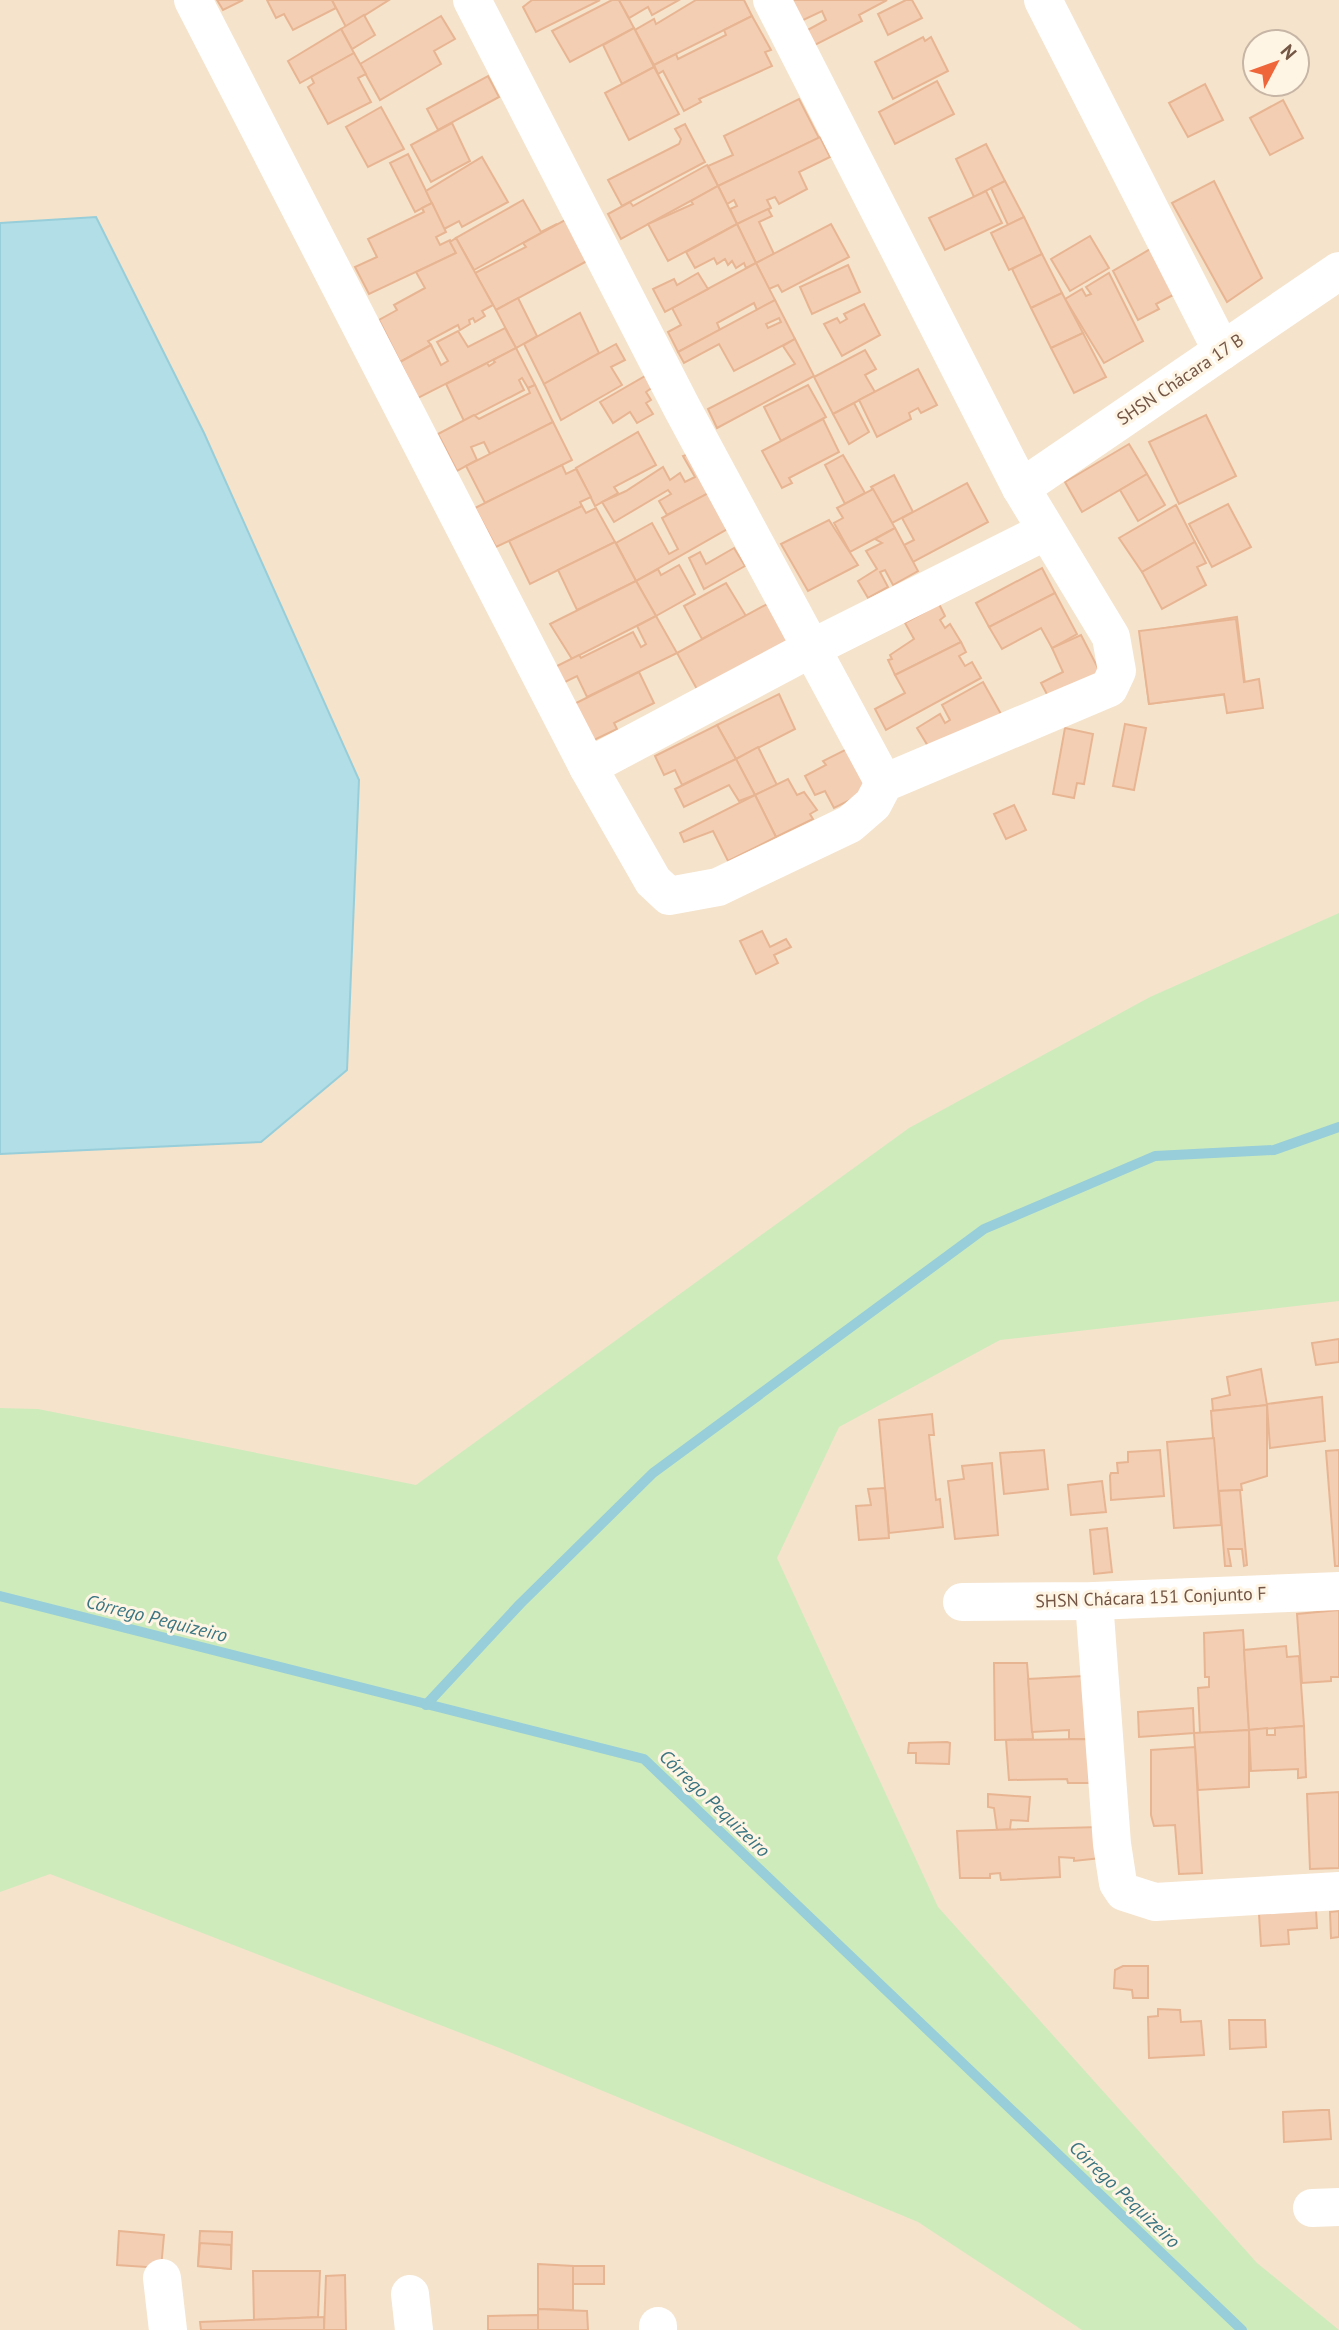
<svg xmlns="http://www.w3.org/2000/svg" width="1339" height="2330" font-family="'PT Sans',sans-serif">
<rect width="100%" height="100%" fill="#fdf1dd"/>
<path fill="#f5e3cb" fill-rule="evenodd" d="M0 0H1339V2330H0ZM1255 42H1297V84H1255Z"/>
<polygon fill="#ceebbc" points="1339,913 1339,1301 1000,1340 839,1427 777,1558 938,1907 1257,2263 1339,2330 1082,2330 918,2222 502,2049 50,1874 0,1892 0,1408 38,1409 416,1485 909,1128 1150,997"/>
<polygon fill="#b1dee7" stroke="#97ced9" stroke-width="2" points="96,217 204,433 359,780 347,1070 261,1142 0,1154 0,223"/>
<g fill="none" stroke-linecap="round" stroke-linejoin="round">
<g stroke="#97ced9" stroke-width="10">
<polyline points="0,1596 644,1759 1242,2330"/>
<polyline points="426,1705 520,1604 653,1473 984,1229 1155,1156 1274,1150 1339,1127"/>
</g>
</g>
<g fill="#f4ceb3" stroke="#e8b593" stroke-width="2" fill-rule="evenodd">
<polygon points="217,0 243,0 223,10"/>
<polygon points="267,0 332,0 336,8 293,30 284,14 276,18"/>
<polygon points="332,0 389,0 346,27"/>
<polygon points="532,0 600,0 536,32 523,7"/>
<polygon points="612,0 619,0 634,28 570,62 552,31"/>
<polygon points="619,0 679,0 652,15 648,7 629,18"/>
<polygon points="696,0 744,0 752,16 654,65 635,30 654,19 656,24"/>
<polygon points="786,0 887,0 859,15 862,21 811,47 804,32 826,20 822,11 799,22"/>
<polygon points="906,0 912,0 922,18 888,35 878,14"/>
<polygon points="364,15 375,35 352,49 341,29"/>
<polygon points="441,16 455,39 434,51 441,64 380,100 360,64"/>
<polygon points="752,16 771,50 765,52 772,66 699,99 701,102 684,111 663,71 658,74 654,65 676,54 678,59 726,35 724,30"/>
<polygon points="634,28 654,67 622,84 603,45"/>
<polygon points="341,29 354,53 300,83 288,61"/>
<polygon points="923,37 925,41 931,37 948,71 893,99 875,62"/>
<polygon points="354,53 366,74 358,78 371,102 328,124 308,87 314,83 311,77"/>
<polygon points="654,67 679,114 629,140 605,93"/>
<polygon points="488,76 499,97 438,130 427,109"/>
<polygon points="937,81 954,114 895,144 879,112"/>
<polygon points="1205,84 1223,120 1188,137 1169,103"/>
<polygon points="799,99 819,138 718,186 708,166 733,155 724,136"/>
<polygon points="1283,100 1303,138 1270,155 1250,118"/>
<polygon points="381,107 404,149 368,167 346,127"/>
<polygon points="452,123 470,161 431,182 411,145"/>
<polygon points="685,124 705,162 622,206 608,180 679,144 681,139 675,129"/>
<polygon points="820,137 830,157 799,172 807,189 779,204 775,197 767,200 771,208 737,224 730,209 737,206 734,200 727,204 718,186"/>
<polygon points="986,144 1005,181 974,197 956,159"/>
<polygon points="408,154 432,203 415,212 390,163"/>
<polygon points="482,157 508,202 462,227 459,221 444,229 426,191"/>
<polygon points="707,165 718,186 621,239 608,214 630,202 633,206"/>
<polygon points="1005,181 1024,217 1008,225 991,188"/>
<polygon points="1214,181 1262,278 1227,302 1172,203"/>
<polygon points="718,186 737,224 668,261 648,224 693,204 691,201"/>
<polygon points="986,191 1002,223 945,250 929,218"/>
<polygon points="523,200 541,232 557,224 474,270 456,238"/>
<polygon points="432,203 446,232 436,237 440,245 450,240 456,253 369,294 355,267 377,257 368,239 424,212 422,208"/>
<polygon points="768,209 772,216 759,222 774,254 756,263 737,224"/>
<polygon points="1024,217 1042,254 1009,270 991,233"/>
<polygon points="565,220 587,261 496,310 475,273 526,247 523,243"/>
<polygon points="737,224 756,263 746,268 744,263 736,268 732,261 728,265 725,259 717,264 714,258 695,268 686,252"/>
<polygon points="831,224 849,257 782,292 778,285 769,289 756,263"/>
<polygon points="1090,236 1109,268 1070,291 1051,259"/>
<polygon points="456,238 493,305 482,311 485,316 475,322 473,318 469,320 470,324 460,330 458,325 428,341 431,345 400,362 379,320 397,310 394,305 425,288 416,272 456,253 450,242"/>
<polygon points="1152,248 1175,294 1156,304 1159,309 1138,320 1113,271"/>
<polygon points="1042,254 1062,293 1031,308 1012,269"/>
<polygon points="756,263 775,300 757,310 754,303 717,323 720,330 678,352 668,332 681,325 672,308"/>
<polygon points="848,265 860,292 812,314 800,287"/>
<polygon points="698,273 708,289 665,312 653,289 674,279 677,285"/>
<polygon points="1109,273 1143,341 1104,363 1065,299 1082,289 1086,296 1091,294 1086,287"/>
<polygon points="1062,293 1083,333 1051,348 1031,308"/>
<polygon points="518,298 537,336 516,348 496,310"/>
<path d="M775 300 795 339 734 371 719 344 684 363 678 352ZM779 318 781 322 768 328 766 324Z"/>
<polygon points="864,304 880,335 842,356 824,324 837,318 840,323 847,319 844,314"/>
<polygon points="580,313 599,353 544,384 524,344"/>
<polygon points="505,328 516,348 418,398 400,362 431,345 441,365 448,361 437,342 458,331 468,347"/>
<polygon points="1083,333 1106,377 1074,393 1051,348"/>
<polygon points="795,339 814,376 717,428 708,409 795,364 783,346"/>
<polygon points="616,344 625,360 611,367 622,385 561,420 544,384"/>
<polygon points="516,348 535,385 528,388 522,378 519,380 524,390 464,421 446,384 487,363 489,366 495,362 493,360"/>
<polygon points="865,350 876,369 865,375 875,392 833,414 814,377"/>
<polygon points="918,369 937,405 921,413 918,408 909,413 911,419 877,437 859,400"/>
<polygon points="647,375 653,387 646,392 651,400 646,403 653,414 637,423 630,412 613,423 600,402"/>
<polygon points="535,385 553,422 490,454 484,442 471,447 477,460 457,471 438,434 474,415 479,419 530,393 528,388"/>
<polygon points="808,385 826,417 781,441 764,407"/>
<polygon points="854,403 869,432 849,444 833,414"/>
<polygon points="1206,415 1236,476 1179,504 1149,442"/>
<polygon points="823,419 839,452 789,478 792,483 782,488 762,451"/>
<polygon points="553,422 572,460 485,503 466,466"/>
<polygon points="638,432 656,465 614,487 618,493 595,506 576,468"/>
<polygon points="1129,444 1147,474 1082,512 1065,482"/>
<polygon points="689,454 711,492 667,515 659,501 671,494 668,490 614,522 602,502 626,491 663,467 670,480 680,473 685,482 695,477 683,456"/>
<polygon points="843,455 865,493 845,504 825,465"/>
<polygon points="562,465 566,474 576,469 591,497 580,502 582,506 496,547 475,508"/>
<polygon points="1147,474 1165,505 1138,521 1120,490"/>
<polygon points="894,475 913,512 892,523 871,487"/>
<polygon points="967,483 988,522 913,562 904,545 914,540 902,518"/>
<polygon points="873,489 895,528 850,552 834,523 843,518 837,508"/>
<polygon points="710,492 729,528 636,581 616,543 652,523 669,554 678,549 662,518"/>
<polygon points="1228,504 1251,547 1212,567 1189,524"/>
<polygon points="1176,505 1195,542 1142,572 1119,538"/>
<polygon points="582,506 586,513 596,508 615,542 530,584 509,541"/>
<polygon points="829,520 858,565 808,591 781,544"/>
<polygon points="895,528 918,571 893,585 885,570 880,572 888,587 868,598 858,581 877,569 866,551 882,543 875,539"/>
<polygon points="615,542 636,581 577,610 558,570"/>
<polygon points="1195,542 1206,563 1197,567 1206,585 1162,609 1142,572"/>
<polygon points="734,548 745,566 704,589 689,558 700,552 706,564"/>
<polygon points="679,565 695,594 656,616 636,581 658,569 661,575"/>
<polygon points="1042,568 1055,593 989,627 976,603"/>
<polygon points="636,581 656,616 572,659 550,624"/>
<polygon points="726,583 746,616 702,639 684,606"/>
<polygon points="1055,593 1077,634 1052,648 1041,628 1002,649 989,627"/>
<polygon points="769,603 793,642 698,691 677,653"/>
<polygon points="939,604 945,616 940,620 945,628 950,624 961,642 895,675 888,660 892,659 890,655 914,639 905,623"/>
<polygon points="656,616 677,653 587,697 577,676 563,683 555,667 579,655 581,658 633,632 641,647 646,644 637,626"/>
<polygon points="1237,617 1246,692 1149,704 1140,632"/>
<polygon points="1236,619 1244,682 1259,679 1263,708 1227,713 1224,694 1149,704 1139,631"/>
<polygon points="1081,635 1102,676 1050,700 1041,683 1063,672 1052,648"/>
<polygon points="961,642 966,652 959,656 965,666 972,662 981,678 886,730 875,709 905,693 895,675"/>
<polygon points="639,672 654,703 614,723 617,729 592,741 574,704"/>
<polygon points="983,682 1006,723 928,746 917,728 940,714 945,723 950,720 942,705"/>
<polygon points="779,694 795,729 736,759 717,725"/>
<polygon points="1125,724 1146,728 1134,790 1113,786"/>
<polygon points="717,725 736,759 682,785 675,770 664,775 655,756"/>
<polygon points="1065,728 1093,734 1084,784 1077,783 1074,798 1053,794"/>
<polygon points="853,746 874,788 834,808 825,791 815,795 805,776 826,765 823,761"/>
<polygon points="758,747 777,785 755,795 736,759"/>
<polygon points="736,759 755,795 739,801 729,785 684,807 675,789"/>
<polygon points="788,779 797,795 804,792 817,810 810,814 813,819 776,837 755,795"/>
<polygon points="755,795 776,837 728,861 713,831 684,842 680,833"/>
<polygon points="1014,805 1026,830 1006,839 994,814"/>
<polygon points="762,931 770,947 786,939 791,947 774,955 778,963 756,974 740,941"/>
<polygon points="1339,1339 1339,1362 1316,1365 1312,1343"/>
<polygon points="1261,1369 1267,1405 1213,1411 1212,1399 1230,1395 1227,1377"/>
<polygon points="1322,1397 1325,1441 1270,1448 1267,1404"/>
<polygon points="1267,1405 1267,1476 1241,1484 1242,1490 1217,1491 1211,1411"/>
<polygon points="932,1414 934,1435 929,1435 934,1482 936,1500 940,1499 943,1527 889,1533 879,1420"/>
<polygon points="1214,1438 1221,1525 1174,1528 1167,1442"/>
<polygon points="1044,1450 1048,1489 1004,1494 1000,1453"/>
<polygon points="1160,1450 1164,1496 1111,1500 1110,1476 1111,1473 1118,1473 1117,1463 1128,1462 1128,1452"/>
<polygon points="1339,1450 1339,1566 1335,1566 1326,1451"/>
<polygon points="992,1463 998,1535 955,1539 948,1481 964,1479 962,1466"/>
<polygon points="1102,1481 1106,1512 1071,1515 1068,1485"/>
<polygon points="885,1488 889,1538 859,1540 856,1506 871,1505 868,1489"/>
<polygon points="1240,1490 1247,1565 1244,1566 1242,1549 1228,1549 1231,1566 1225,1566 1219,1491"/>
<polygon points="1107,1528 1112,1572 1094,1574 1090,1530"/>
<polygon points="1339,1610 1339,1677 1331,1677 1331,1681 1302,1683 1297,1614"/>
<polygon points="1243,1630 1249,1730 1200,1733 1198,1688 1209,1687 1209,1677 1205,1677 1204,1633"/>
<polygon points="1286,1646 1287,1657 1299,1656 1304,1726 1249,1730 1244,1650"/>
<polygon points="994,1663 1027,1663 1033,1739 995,1740"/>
<polygon points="1084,1676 1088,1739 1069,1739 1069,1730 1032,1732 1028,1679"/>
<polygon points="1193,1708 1194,1733 1139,1737 1138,1712"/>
<polygon points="1304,1726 1306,1777 1298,1778 1298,1769 1251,1771 1249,1730 1267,1728 1267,1735 1275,1735 1275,1728"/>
<polygon points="1249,1730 1249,1787 1198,1790 1194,1733"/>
<polygon points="1088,1739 1089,1783 1068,1783 1067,1779 1009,1780 1006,1740"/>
<polygon points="947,1742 950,1743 949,1764 916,1763 916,1753 908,1753 909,1743"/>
<polygon points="1195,1747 1202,1873 1179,1874 1175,1825 1154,1826 1151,1815 1151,1750"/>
<polygon points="1339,1792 1339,1868 1310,1869 1307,1794"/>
<polygon points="988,1794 1030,1797 1028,1821 1011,1820 1010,1829 997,1830 994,1808 988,1807"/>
<polygon points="1100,1827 1101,1858 1074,1861 1074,1858 1059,1857 1060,1877 1001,1880 1000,1873 990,1874 990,1878 960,1878 957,1831"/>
<polygon points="1316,1910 1317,1928 1288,1930 1289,1944 1261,1946 1259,1914"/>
<polygon points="1339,1911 1339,1937 1331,1938 1330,1912"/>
<polygon points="1123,1966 1148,1966 1148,1998 1133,1998 1132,1990 1114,1988 1115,1970"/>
<polygon points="1158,2009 1180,2010 1181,2022 1201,2021 1204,2055 1149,2058 1148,2017 1158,2016"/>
<polygon points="1229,2020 1265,2020 1266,2047 1230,2049"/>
<polygon points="1322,2110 1329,2110 1331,2139 1284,2142 1283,2112"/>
<polygon points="119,2231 164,2235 161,2268 117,2265"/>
<polygon points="200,2231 232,2232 231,2269 198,2266"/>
<polygon points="200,2243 231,2245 231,2269 198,2266"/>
<polygon points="538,2264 573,2266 573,2310 538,2309"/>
<rect x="573" y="2266" width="31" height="18"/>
<polygon points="253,2271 320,2271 318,2317 254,2320"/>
<polygon points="345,2275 346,2330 324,2330 326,2276"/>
<polygon points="538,2309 587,2311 588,2330 538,2330"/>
<polygon points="538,2315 538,2330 488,2330 488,2316"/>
<polygon points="324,2317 324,2330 201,2330 200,2322"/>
</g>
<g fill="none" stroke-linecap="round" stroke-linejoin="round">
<g stroke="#fff" stroke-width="38">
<polyline points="193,0 588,767 653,881 669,896 718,887 850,824 873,804 884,783 1109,688 1117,671 1111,637 1021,488 772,0"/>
<polyline points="472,0 682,408 884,783"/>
<polyline points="1043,0 1222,351"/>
<polyline points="1021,488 1339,271"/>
<polyline points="588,767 810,649 1046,531"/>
<polyline points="1094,1601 1112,1844 1118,1883 1124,1892 1155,1902 1339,1891"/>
<polyline points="962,1602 1094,1601 1339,1591"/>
<polyline points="1312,2208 1339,2207"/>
<polyline points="162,2278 168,2330"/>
<polyline points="410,2294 414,2330"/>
<polyline points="658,2326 658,2330"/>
</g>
</g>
<g text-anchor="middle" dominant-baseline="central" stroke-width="6" stroke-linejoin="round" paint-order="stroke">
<g font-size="18" fill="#745645" stroke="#fff5e5">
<text transform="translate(1180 379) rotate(-34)">SHSN Chácara 17 B</text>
<text transform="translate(1151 1597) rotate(-2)">SHSN Chácara 151 Conjunto F</text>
</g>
<g font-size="19" font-style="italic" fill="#3b7582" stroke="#fff5e5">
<text transform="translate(157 1618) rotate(14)">Córrego Pequizeiro</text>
<text transform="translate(715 1803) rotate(44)">Córrego Pequizeiro</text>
<text transform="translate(1125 2194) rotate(44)">Córrego Pequizeiro</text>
</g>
</g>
<g transform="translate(1276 63) rotate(49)"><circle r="33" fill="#fff5e5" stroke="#c7b5a5" stroke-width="2"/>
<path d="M0-5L12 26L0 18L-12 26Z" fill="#ef663a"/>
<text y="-10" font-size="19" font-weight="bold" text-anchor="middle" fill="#745645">N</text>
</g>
</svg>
